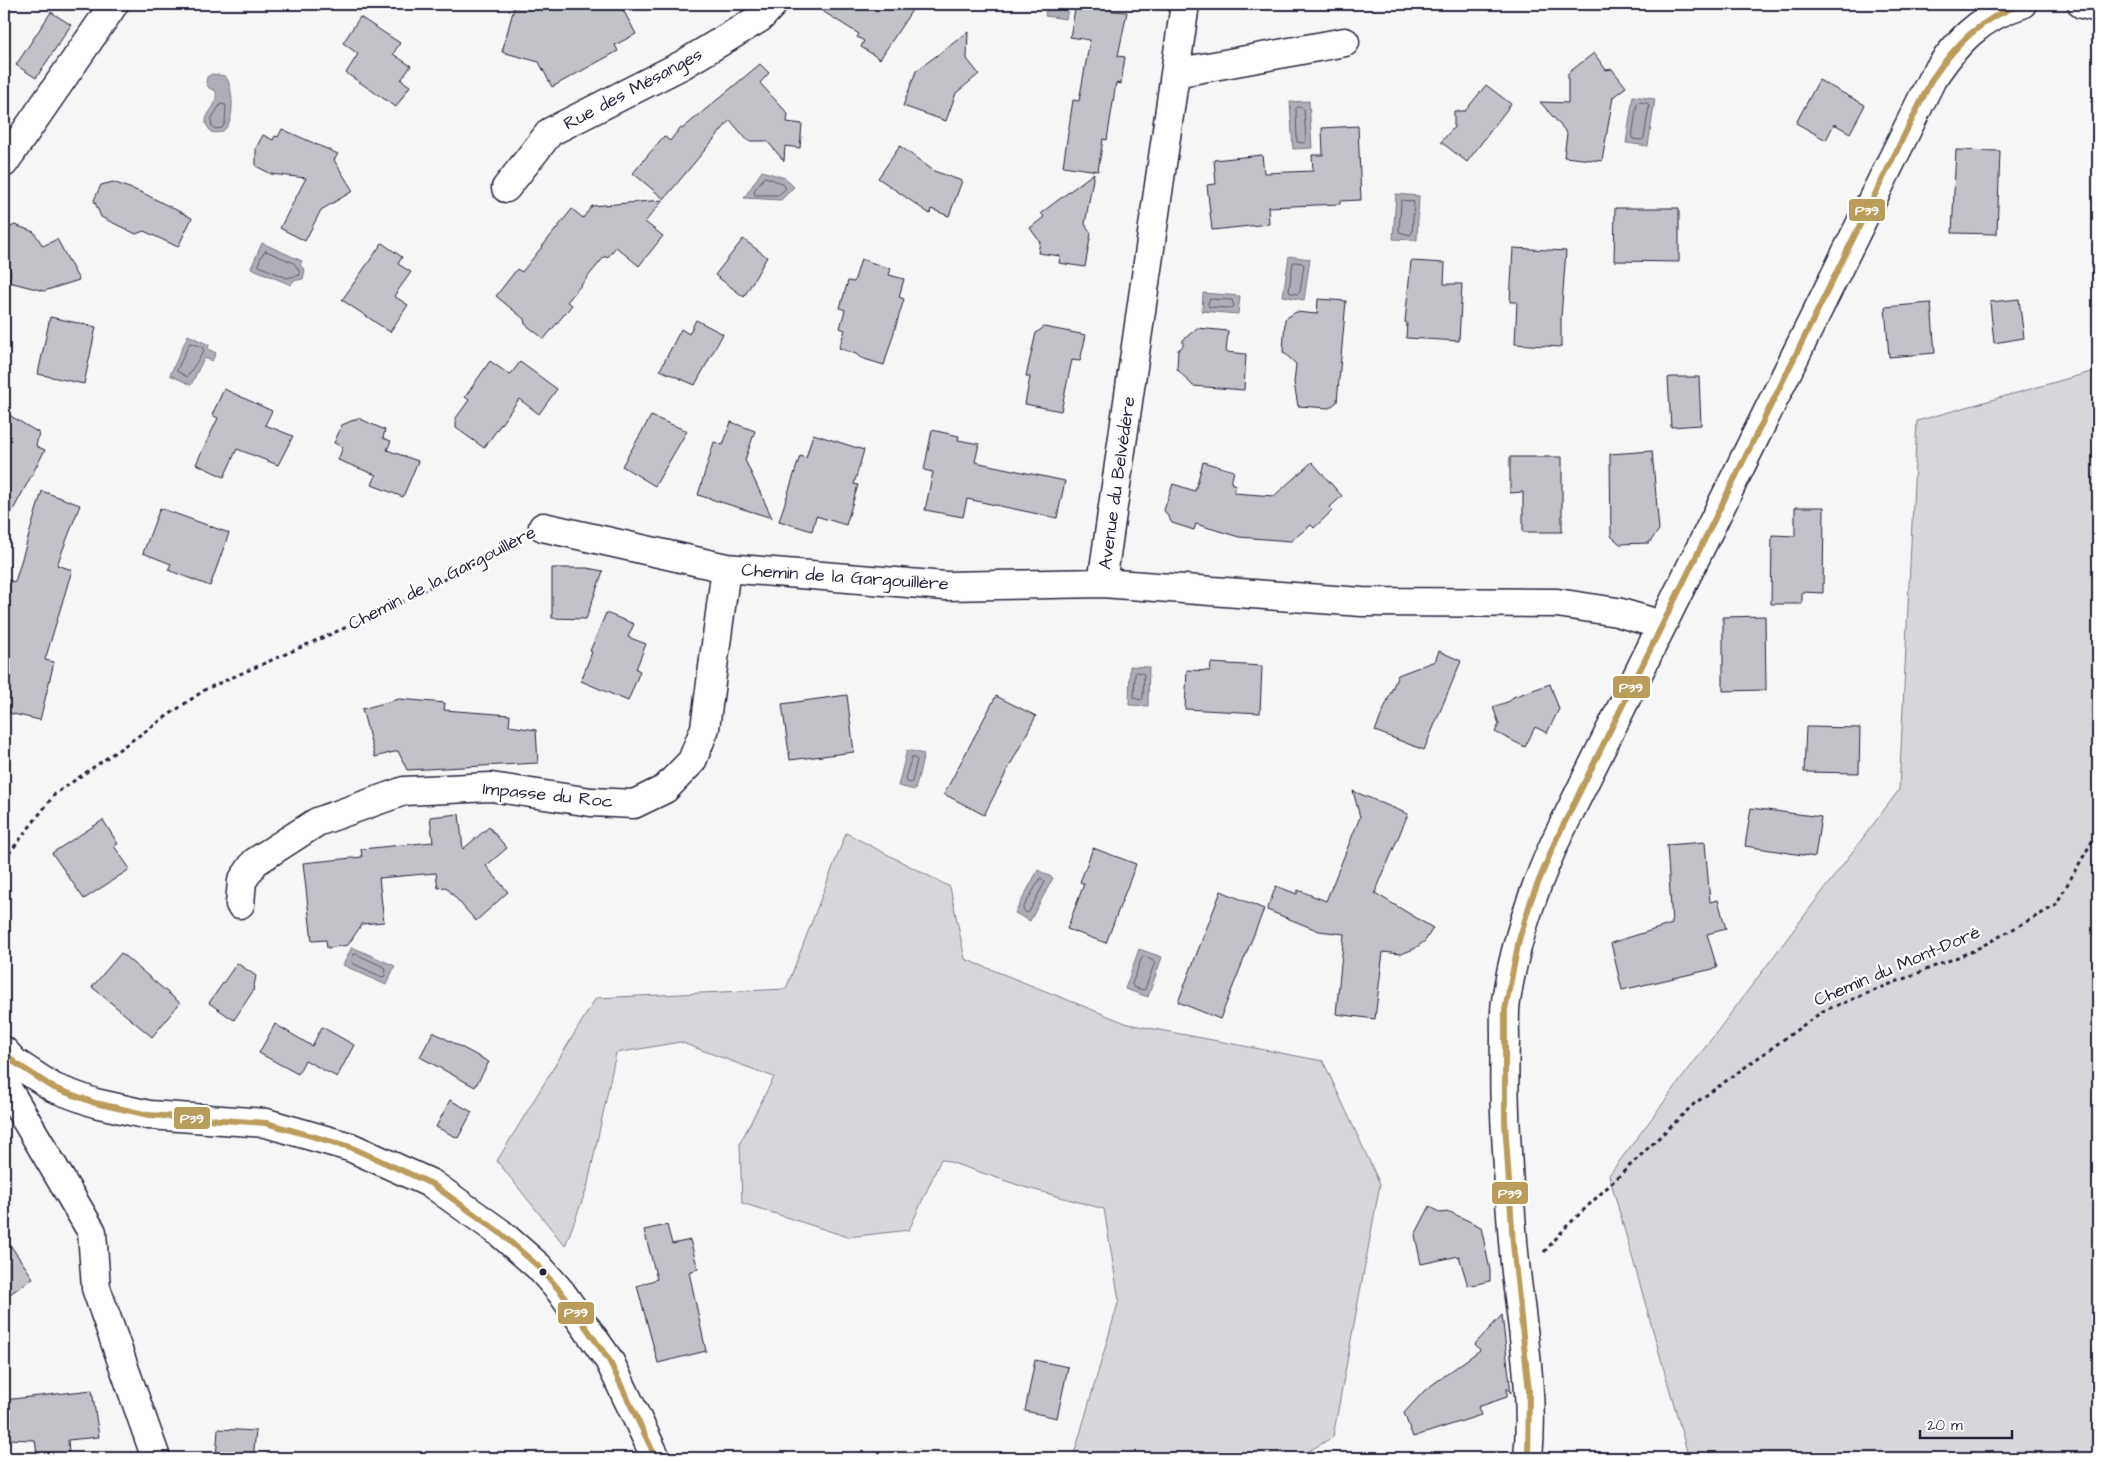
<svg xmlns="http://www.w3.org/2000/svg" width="2102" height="1462" viewBox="0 0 2102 1462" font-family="'Architects Daughter',sans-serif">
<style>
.green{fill:#d7d7db;stroke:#7c7c8b}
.water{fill:#aeaeb7;stroke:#767685}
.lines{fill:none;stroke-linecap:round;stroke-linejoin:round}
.shore{stroke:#5a5a6d;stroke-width:1}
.building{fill:#c2c2c9;stroke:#22223b}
.minor-casing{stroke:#22223b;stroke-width:31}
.path{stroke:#22223b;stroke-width:3;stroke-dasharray:4 4;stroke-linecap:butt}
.minor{stroke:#fff;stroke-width:28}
.bus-1-casing{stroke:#fff;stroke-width:10}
.bus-1{stroke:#ba9c5b;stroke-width:6}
.bus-dot{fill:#22223b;stroke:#fff;stroke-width:2}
.labels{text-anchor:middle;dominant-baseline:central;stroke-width:4.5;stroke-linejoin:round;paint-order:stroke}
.street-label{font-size:18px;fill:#22223b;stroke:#fff}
.line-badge{stroke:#fff;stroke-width:2}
.badge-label{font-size:14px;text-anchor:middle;font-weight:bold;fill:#fff}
</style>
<rect width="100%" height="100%" fill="#f6f6f7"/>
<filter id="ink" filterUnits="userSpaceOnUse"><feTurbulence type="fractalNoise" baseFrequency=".02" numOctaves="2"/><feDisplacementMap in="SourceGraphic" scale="10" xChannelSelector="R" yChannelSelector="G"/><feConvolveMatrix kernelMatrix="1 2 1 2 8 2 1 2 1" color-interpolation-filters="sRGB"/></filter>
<g filter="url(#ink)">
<path class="green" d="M 2098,370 L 2098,1458 L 1689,1458 L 1609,1175 L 1899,790 L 1917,421 Z
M 846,833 L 950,887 L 965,959 L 1128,1024 L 1323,1061 L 1380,1184 L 1333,1437 L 1297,1458 L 1073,1458 L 1119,1300 L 1104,1209 L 1024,1187 L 941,1159 L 909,1230 L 848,1237 L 742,1203 L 740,1143 L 774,1077 L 680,1042 L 616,1053 L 587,1188 L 565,1246 L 497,1161 L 596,998 L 786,989 Z"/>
<path class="water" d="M 1047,4 L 1069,4 L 1066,19 L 1045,16 Z
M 212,74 L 225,76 C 234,84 239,140 211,132 L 206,124 C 205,110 218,110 216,91 L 209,88 L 206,83 L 207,77 Z
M 1633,96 L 1655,99 L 1648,146 L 1626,143 Z
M 1309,101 L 1312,148 L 1293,149 L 1290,102 Z
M 762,171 L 785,178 L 794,187 L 781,200 L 744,198 Z
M 1396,194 L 1419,196 L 1417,240 L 1393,239 Z
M 262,243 L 302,261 L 300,265 L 305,270 L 303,279 L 293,281 L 291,285 L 251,268 Z
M 1289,256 L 1310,259 L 1304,300 L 1283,296 Z
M 1203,293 L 1240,296 L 1238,314 L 1202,311 Z
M 188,335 L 209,345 L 208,349 L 216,353 L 212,361 L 204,358 L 191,385 L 170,375 Z
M 1130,666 L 1149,667 L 1148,706 L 1129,705 Z
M 907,750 L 924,754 L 915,790 L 898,786 Z
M 1038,870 L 1053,878 L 1030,921 L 1015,913 Z
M 352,947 L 395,966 L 386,985 L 343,965 Z
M 1139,949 L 1162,957 L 1148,997 L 1125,989 Z"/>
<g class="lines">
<path class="shore" d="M 1639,102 L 1647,103 L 1649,106 L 1644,138 L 1642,140 L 1633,139 L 1632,137 L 1637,104 Z
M 221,104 L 226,105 L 225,123 L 222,128 L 216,129 L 212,126 L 211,120 Z
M 1298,107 L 1304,109 L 1306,141 L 1304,143 L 1297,142 L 1296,109 Z
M 765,177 L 782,183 L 786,188 L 779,195 L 755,195 L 754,191 Z
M 1403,200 L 1414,202 L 1412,233 L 1410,235 L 1399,232 L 1401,202 Z
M 266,251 L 294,263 L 300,272 L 300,275 L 287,278 L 259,266 C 258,262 262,252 266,251 Z
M 1295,262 L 1302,263 L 1304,265 L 1300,292 L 1298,294 L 1290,293 L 1289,290 L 1293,263 Z
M 1210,299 L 1232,300 L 1234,306 L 1231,308 L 1209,307 L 1208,304 Z
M 190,343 L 202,347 L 204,351 L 187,377 L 177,371 Z
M 1137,672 L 1144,674 L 1143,698 L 1141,700 L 1134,698 L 1135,674 Z
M 912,757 L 917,760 L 912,782 L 909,783 L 905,780 Z
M 1041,878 L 1045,882 L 1029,912 L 1026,913 L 1023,909 Z
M 356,954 L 386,968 L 385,976 L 382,977 L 352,963 L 353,955 Z
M 1144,956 L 1155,962 L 1145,989 L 1143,990 L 1133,987 L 1132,984 L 1142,957 Z"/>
</g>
<path class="building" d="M 515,4 L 620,4 L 636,34 L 615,45 L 618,51 L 552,87 L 539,62 L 502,52 Z
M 811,4 L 916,4 L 880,59 L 861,47 L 864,41 L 857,37 L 859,34 Z
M 1076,4 L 1112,4 L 1111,11 L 1127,12 L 1118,56 L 1125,57 L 1121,84 L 1116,83 L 1107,140 L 1103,139 L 1098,171 L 1063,166 L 1073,100 L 1079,101 L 1090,40 L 1070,37 Z
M 51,12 L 71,25 L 36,78 L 16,65 Z
M 360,17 L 400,43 L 393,54 L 411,66 L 401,80 L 410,86 L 396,107 L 346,73 L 358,54 L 343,43 Z
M 968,32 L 967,59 L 979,74 L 956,93 L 946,121 L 903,106 L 916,71 Z
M 1594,53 L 1606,70 L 1612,69 L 1626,87 L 1613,97 L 1602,161 L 1564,157 L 1567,133 L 1540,102 L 1568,103 L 1568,73 Z
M 760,64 L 769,73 L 760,83 L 788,114 L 787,122 L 802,124 L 800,148 L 785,146 L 784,161 L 767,141 L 748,141 L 730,120 L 664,199 L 633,173 L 664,136 L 670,141 L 680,128 L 682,129 Z
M 1819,80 L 1865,105 L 1850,133 L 1834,124 L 1826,140 L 1796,123 Z
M 1486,85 L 1511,104 L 1467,162 L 1441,142 L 1454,127 L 1454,111 L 1465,111 Z
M 1358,126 L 1361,200 L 1340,201 L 1340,204 L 1268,207 L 1269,224 L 1212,230 L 1207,185 L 1216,184 L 1214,160 L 1262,155 L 1264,173 L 1313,171 L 1312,155 L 1323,155 L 1322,128 Z
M 282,129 L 338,154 L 334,160 L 353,191 L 321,210 L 305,241 L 280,228 L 306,178 L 271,174 L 256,166 L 256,148 L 263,135 L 273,140 L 275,136 L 278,137 Z
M 900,146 L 934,171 L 962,181 L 949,216 L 931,209 L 930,214 L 878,178 Z
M 1956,150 L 2000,151 L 1997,234 L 1952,233 Z
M 1094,173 L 1085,224 L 1091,233 L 1085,267 L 1059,263 L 1060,256 L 1038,253 L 1040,242 L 1030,228 L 1044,217 L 1041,213 Z
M 113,182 L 143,193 L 192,218 L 178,247 L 144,231 L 136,234 L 101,217 L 94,200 L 101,185 Z
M 663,200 L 645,222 L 663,236 L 639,266 L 616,247 L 607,258 L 605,256 L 567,302 L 572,305 L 544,339 L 525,324 L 524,319 L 496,296 L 517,269 L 522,272 L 572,209 L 583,218 L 592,206 Z
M 1615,208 L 1679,208 L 1679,262 L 1614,261 Z
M 15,225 L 34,232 L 43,246 L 57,239 L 79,280 L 44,291 L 9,282 L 11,272 L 4,258 L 4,230 Z
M 743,239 L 767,257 L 744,297 L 715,275 Z
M 382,243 L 402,257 L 398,264 L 411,272 L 394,296 L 408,305 L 390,332 L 342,300 Z
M 1513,248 L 1566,251 L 1561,317 L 1561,347 L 1515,344 L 1517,302 L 1510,302 Z
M 861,259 L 891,269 L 889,275 L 904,279 L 899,297 L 904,299 L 884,365 L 861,358 L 856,354 L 839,348 L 845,330 L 840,328 L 845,310 L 840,308 L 848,281 L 854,282 Z
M 1411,261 L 1445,263 L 1444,284 L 1462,284 L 1459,341 L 1406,338 L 1407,323 L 1405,322 Z
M 1318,299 L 1346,301 L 1337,402 L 1329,408 L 1298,406 L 1294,383 L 1296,364 L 1283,352 L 1285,319 L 1296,312 L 1317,314 Z
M 2019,299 L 2024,338 L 1994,343 L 1990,302 Z
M 1931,303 L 1935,353 L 1889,357 L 1885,307 Z
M 50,317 L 96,327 L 84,384 L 38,374 Z
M 696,320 L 723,334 L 695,385 L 660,370 L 681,329 L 689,334 Z
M 1044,327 L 1086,335 L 1080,361 L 1072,360 L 1061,411 L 1025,404 L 1030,377 L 1026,376 L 1036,333 Z
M 1197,328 L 1228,331 L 1226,352 L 1246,354 L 1244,390 L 1193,386 L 1177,369 L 1178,350 L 1183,346 L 1183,340 Z
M 490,361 L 510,375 L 520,362 L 557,389 L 539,414 L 519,399 L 484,448 L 456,428 L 456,418 L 469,400 L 465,397 Z
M 1671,377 L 1699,377 L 1701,425 L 1671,427 L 1668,378 Z
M 224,389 L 272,411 L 265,425 L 293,436 L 278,465 L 237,449 L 224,477 L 196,464 L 218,418 L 212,415 Z
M 4,412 L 39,433 L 36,446 L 45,450 L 4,527 Z
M 651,416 L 687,431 L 655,486 L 622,466 Z
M 358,418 L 385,430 L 383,438 L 391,441 L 387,450 L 418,461 L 403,497 L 372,485 L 376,475 L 338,460 L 343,447 L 334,443 L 342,425 Z
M 731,422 L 755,431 L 745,460 L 772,518 L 698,495 L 714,442 L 723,445 Z
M 932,430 L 959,436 L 958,440 L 979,444 L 975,462 L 1065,481 L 1057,518 L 967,499 L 963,517 L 925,510 L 933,472 L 924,470 Z
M 813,434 L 864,450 L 854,484 L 858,485 L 846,525 L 816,516 L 812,531 L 779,521 L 800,456 L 806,458 Z
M 1652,451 L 1659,530 L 1649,543 L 1620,544 L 1611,536 L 1610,454 Z
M 1510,457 L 1562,457 L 1562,532 L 1523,532 L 1523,492 L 1510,493 Z
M 1203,462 L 1234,471 L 1231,483 L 1236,485 L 1234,493 L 1274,496 L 1312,462 L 1342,496 L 1330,507 L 1333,510 L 1314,528 L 1311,525 L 1291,541 L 1239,537 L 1196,524 L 1194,530 L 1172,523 L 1164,510 L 1173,484 L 1195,491 Z
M 42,491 L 80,505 L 57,565 L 72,570 L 45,660 L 54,662 L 40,720 L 4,712 L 4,579 L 15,582 Z
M 1795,507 L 1824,507 L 1823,593 L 1802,592 L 1802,604 L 1771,604 L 1772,535 L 1795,536 Z
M 160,508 L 229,533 L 210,586 L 168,570 L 171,564 L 143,553 Z
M 552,568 L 587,568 L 603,571 L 586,619 L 552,618 Z
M 606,613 L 634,624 L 628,637 L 646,644 L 636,669 L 640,671 L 628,701 L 581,681 L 592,652 L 590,651 Z
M 1765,616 L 1766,690 L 1723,691 L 1723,617 Z
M 1439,651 L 1461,661 L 1424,750 L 1375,731 L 1398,675 L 1435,661 Z
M 1211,663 L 1262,666 L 1260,713 L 1185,709 L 1187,670 L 1210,671 Z
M 1550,684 L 1559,709 L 1547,733 L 1535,727 L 1525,747 L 1495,732 L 1499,724 L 1493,707 L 1510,701 L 1513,697 Z
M 847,695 L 854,752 L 790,760 L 782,704 Z
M 996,696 L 1036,716 L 984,815 L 944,794 Z
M 399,699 L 445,703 L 444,710 L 510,715 L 509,726 L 536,730 L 538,763 L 407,770 L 398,751 L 375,757 L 362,709 Z
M 1806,727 L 1860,728 L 1859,773 L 1804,772 Z
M 1353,791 L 1408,814 L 1375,893 L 1433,928 L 1425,941 L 1414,949 L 1401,954 L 1383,952 L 1375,1019 L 1336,1014 L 1344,934 L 1319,931 L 1267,910 L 1276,886 L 1297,894 L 1298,890 L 1326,901 L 1360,817 Z
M 1751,808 L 1821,817 L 1815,857 L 1745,846 Z
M 459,814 L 463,849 L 489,827 L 507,848 L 486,866 L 508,892 L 476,921 L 446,887 L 438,888 L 436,873 L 379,878 L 384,922 L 362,924 L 348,945 L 327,948 L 326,940 L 312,941 L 303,863 L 362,857 L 361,849 L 433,842 L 430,817 Z
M 103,820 L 118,844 L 114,846 L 130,869 L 84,899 L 52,853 Z
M 1705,842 L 1710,902 L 1718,900 L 1726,929 L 1707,934 L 1717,968 L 1622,990 L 1611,943 L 1672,924 L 1667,845 Z
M 1093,848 L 1136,864 L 1106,943 L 1067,929 L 1084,884 L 1080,882 Z
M 1221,891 L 1264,909 L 1220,1019 L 1178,1002 Z
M 121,953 L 180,1003 L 152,1037 L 92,987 Z
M 237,963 L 256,976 L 253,991 L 234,1020 L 209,1003 Z
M 275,1024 L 312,1046 L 322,1027 L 354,1045 L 337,1077 L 305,1060 L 298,1074 L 259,1053 Z
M 433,1032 L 489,1062 L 475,1087 L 420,1057 Z
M 450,1100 L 472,1112 L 458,1138 L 436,1127 Z
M 1430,1206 L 1440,1213 L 1450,1212 L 1481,1227 L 1490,1270 L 1490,1281 L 1468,1286 L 1459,1256 L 1421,1264 L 1415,1235 Z
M 667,1225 L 672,1244 L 690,1240 L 698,1269 L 689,1272 L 706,1351 L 658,1363 L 637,1286 L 657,1279 L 644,1230 Z
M 4,1236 L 33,1278 L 4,1298 Z
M 1502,1315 L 1511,1393 L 1507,1388 L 1507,1397 L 1478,1407 L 1481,1415 L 1413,1437 L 1404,1413 L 1425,1390 L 1480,1350 L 1475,1344 Z
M 1035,1360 L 1068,1367 L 1057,1418 L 1025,1411 Z
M 92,1390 L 99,1437 L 68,1440 L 69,1454 L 37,1454 L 35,1440 L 4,1439 L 4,1400 Z
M 218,1429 L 256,1431 L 253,1458 L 216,1458 Z"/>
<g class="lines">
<g class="minor-casing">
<path id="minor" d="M 2082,4 L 2098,8
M 1175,73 L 1345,42
M 4,163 L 114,4
M 506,188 L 550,132 L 682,65 L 760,18 L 773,4
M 543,527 L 726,568 L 945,586 L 1102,583 L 1362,602 L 1557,603 L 1617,612 L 1662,625
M 1102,583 L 1185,4
M 240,904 L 242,881 L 255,862 L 317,822 L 404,791 L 491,787 L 591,802 L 634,804 L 665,789 L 692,761 L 705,728 L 726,568
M 4,1051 L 14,1062 L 54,1088 L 95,1103 L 149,1115 L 266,1123 L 350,1147 L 432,1184 L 499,1232 L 539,1267 L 561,1292 L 609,1360 L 656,1458
M 4,1083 L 92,1232 L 96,1288 L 156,1458
M 1528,1458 C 1534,1399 1524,1339 1517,1281 C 1511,1232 1509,1183 1506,1134 C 1504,1102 1504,1071 1505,1039 C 1505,1026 1504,1013 1506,1001 C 1514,945 1532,893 1555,842 L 1932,79 C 1956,43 1979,17 2022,4"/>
</g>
<path class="path" d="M 4,860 L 55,794 L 206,689 L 390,608 L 517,541
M 1544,1252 L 1567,1226 L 1694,1104 L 1823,1011 L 1973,951 L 2055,906 L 2098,831"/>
<use href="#minor" class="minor"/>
<g class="bus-1-casing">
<path id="bus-1" d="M 4,1051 L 14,1062 L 54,1088 L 95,1103 L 149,1115 L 266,1123 L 350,1147 L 432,1184 L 499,1232 L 539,1267 L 561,1292 L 609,1360 L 656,1458
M 1528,1458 L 1529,1391 L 1513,1244 L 1505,1122 L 1505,1010 L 1519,940 L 1531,900 L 1555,842 L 1932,79 C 1957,43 1980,19 2022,4"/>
</g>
<use href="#bus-1" class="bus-1"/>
</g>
</g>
<circle class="bus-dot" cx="543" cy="1272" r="4.5"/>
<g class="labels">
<g class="street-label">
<text transform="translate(633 89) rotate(-28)">Rue des Mésanges</text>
<text transform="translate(1117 483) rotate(-82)">Avenue du Belvédère</text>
<text transform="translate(845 577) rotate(4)">Chemin de la Gargouillère</text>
<text transform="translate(442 578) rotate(-27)">Chemin de la Gargouillère</text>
<text transform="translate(548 795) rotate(6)">Impasse du Roc</text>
<text transform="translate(1897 966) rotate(-23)">Chemin du Mont-Doré</text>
</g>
</g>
<g class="line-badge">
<rect x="1848" y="198" width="38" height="24" rx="5" fill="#ba9c5b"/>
<rect x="1612" y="675" width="39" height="24" rx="5" fill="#ba9c5b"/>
<rect x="173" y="1106" width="38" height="24" rx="5" fill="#ba9c5b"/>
<rect x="1491" y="1181" width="38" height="24" rx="5" fill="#ba9c5b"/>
<rect x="557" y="1301" width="38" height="24" rx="5" fill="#ba9c5b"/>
</g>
<g class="badge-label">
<text x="1867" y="215">P39</text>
<text x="1631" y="692">P39</text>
<text x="192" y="1123">P39</text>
<text x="1510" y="1198">P39</text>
<text x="576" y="1317">P39</text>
</g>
<rect width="2102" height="1462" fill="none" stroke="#fff" stroke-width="20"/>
<rect x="10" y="10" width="2082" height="1442" fill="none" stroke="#22223b" stroke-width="2" filter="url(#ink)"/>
<path d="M1920 1430v8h92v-8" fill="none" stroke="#22223b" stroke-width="2.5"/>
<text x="1927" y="1430" font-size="15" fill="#22223b" stroke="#ffffff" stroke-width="4" paint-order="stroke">20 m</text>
</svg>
